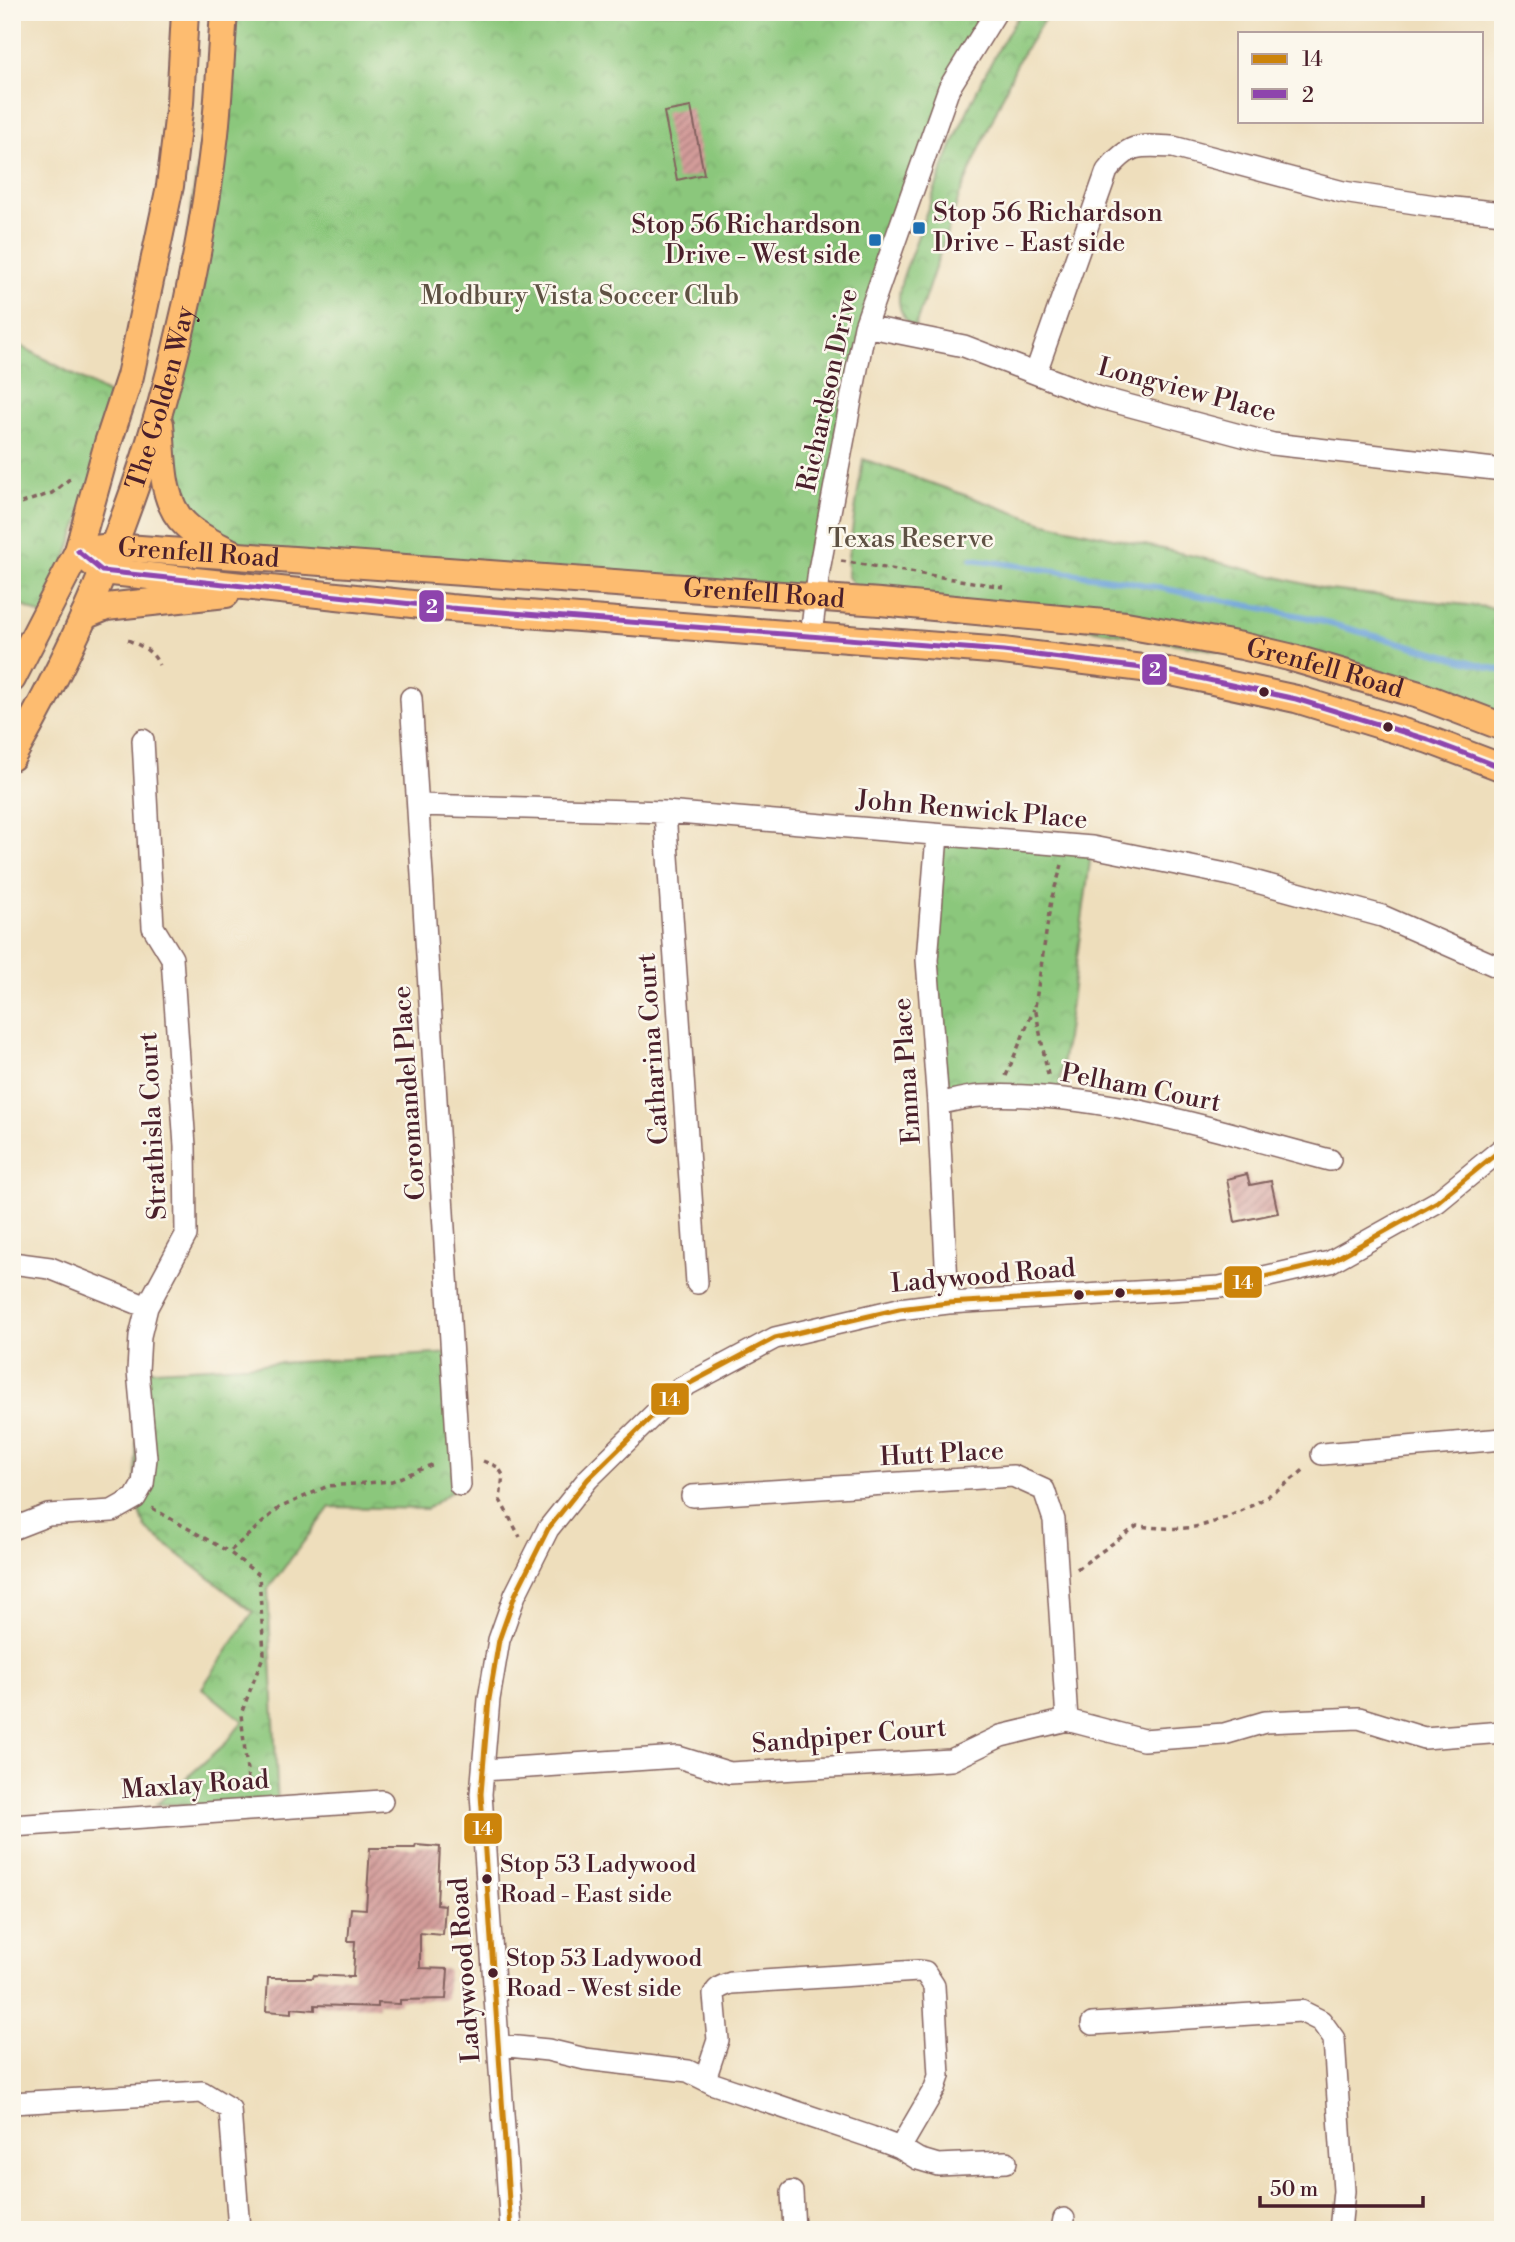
<svg xmlns="http://www.w3.org/2000/svg" width="1515" height="2242" viewBox="0 0 1515 2242" font-family="'Libre Bodoni',serif">
<style>
.park{fill:url(#park-crowns);stroke:#6a7354;stroke-width:2}
.lines{fill:none;stroke-linecap:round;stroke-linejoin:round}
.stream{stroke:#6ba1d8;stroke-width:6}
.building{fill:url(#building-hatch)}
.minor-casing{stroke:#83625e;stroke-width:24}
.major-casing{stroke:#83625e;stroke-width:30}
.path{stroke:#83625e;stroke-width:3.5;stroke-dasharray:5 5;stroke-linecap:butt}
.minor{stroke:#fff;stroke-width:21}
.major{stroke:#fdbc70;stroke-width:26}
.bus-1-casing{stroke:#fbf7ec;stroke-width:10}
.bus-2-casing{stroke:#fbf7ec;stroke-width:10}
.bus-1{stroke:#cc840b;stroke-width:5}
.bus-2{stroke:#8e44ad;stroke-width:5}
.poi-dot{fill:#1f6fb2;stroke:#fbf7ec;stroke-width:2.5}
.bus-dot{fill:#4a1f2b;stroke:#fbf7ec;stroke-width:2.5}
.labels{text-anchor:middle;dominant-baseline:central;stroke-width:5;stroke-linejoin:round;paint-order:stroke}
.bus-label{font-size:24px;fill:#4a1f2b;stroke:#fbf7ec;text-anchor:start}
.poi-label{font-size:26px;fill:#4a1f2b;stroke:#fbf7ec;text-anchor:start}
.park-label{font-size:26px;fill:#5e5143;stroke:#fbf7ec}
.street-label{font-size:26px;fill:#4a1f2b;stroke:#fbf7ec}
.line-badge{stroke:#fbf7ec;stroke-width:2.5}
.badge-label{font-size:19px;text-anchor:middle;font-weight:bold;fill:#fff}
</style>
<defs>
<pattern id="park-crowns" width="20" height="18" patternUnits="userSpaceOnUse" patternTransform="scale(1.75)"><rect width="20" height="18" fill="#8bc77c"/><path d="M2 6a3 3 0 1 1 6 0M12 15a3 3 0 1 1 6 0" fill="none" stroke="#79aa6b"/></pattern>
<pattern id="building-hatch" width="6" height="6" patternUnits="userSpaceOnUse" patternTransform="scale(1.75)"><rect width="6" height="6" fill="#d39c9a"/><path d="M-1 1l2-2M0 6l6-6M5 7l2-2" fill="none" stroke="#ad7f7e"/></pattern>
</defs>
<rect width="100%" height="100%" fill="#fbf7ec"/>
<filter id="ink" filterUnits="userSpaceOnUse"><feTurbulence type="fractalNoise" baseFrequency=".0143" numOctaves="2"/><feDisplacementMap in="SourceGraphic" scale="14" xChannelSelector="R" yChannelSelector="G"/><feConvolveMatrix kernelMatrix="1 2 1 2 8 2 1 2 1" color-interpolation-filters="sRGB"/></filter>
<filter id="wash" filterUnits="userSpaceOnUse"><feTurbulence type="fractalNoise" baseFrequency=".00686" numOctaves="4" result="noise"/><feDisplacementMap in="SourceGraphic" scale="28" xChannelSelector="R" yChannelSelector="G"/><feGaussianBlur stdDeviation="1.57" result="paint"/><feColorMatrix in="noise" values="0 0 0 0 0 0 0 0 0 0 0 0 0 0 0 0 0 1.4 0 .05"/><feComposite in="paint" operator="in"/></filter>
<g filter="url(#wash)">
<rect width="100%" height="100%" fill="#eedebc"/>
<path class="park" d="M 221,12 L 996,12 L 949,89 L 865,326 L 816,598 L 239,557 L 185,524 L 162,402 Z
M 1021,12 L 1049,12 L 1018,61 L 960,194 L 914,330 C 907,321 900,314 899,302 C 898,282 910,260 916,241 C 944,163 975,82 1021,12 Z
M 12,341 L 122,401 L 45,617 L 12,600 Z
M 863,459 L 1041,522 L 1194,556 L 1329,590 L 1503,609 L 1503,717 L 1425,686 L 858,590 L 848,577 L 847,563 Z
M 937,835 L 1092,847 L 1058,1097 L 938,1104 L 927,960 Z
M 453,1353 L 460,1485 L 427,1509 L 330,1507 L 268,1589 L 278,1807 L 157,1804 L 227,1742 L 243,1721 L 202,1688 L 253,1612 L 146,1529 L 135,1498 L 138,1371 Z"/>
<g class="lines">
<path class="stream" d="M 972,559 L 1126,581 L 1306,617 L 1503,671"/>
</g>
<g id="blocks">
<path class="building" d="M 691,107 L 704,174 L 677,180 L 664,112 Z
M 1247,1174 L 1250,1185 L 1271,1181 L 1278,1213 L 1235,1222 L 1227,1179 Z
M 416,1845 L 440,1847 L 437,1904 L 445,1905 L 443,1935 L 420,1933 L 420,1968 L 448,1969 L 446,1999 L 400,2000 L 400,2004 L 378,2003 L 378,2007 L 315,2005 L 315,2010 L 292,2008 L 292,2013 L 266,2011 L 268,1978 L 313,1978 L 314,1975 L 353,1977 L 355,1941 L 348,1941 L 351,1908 L 366,1909 L 370,1848 L 415,1848 Z"/>
</g>
</g>
<g filter="url(#ink)">
<use href="#blocks" fill-opacity="0" stroke="#83625e" stroke-width="2"/>
<g class="lines">
<g class="minor-casing">
<path id="minor" d="M 865,326 L 964,346 L 1097,397 L 1273,444 L 1503,470
M 1036,372 L 1107,171 C 1130,143 1138,145 1173,147 L 1343,192 L 1435,206 L 1503,213
M 811,636 L 819,570 L 865,326 L 949,88 L 996,12
M 411,698 L 460,1485
M 419,805 L 665,812 L 1092,847 L 1231,875 L 1382,916 L 1503,969
M 665,812 L 697,1283
M 937,835 L 927,960 L 938,1104 L 948,1303
M 938,1104 C 952,1101 966,1097 980,1096 C 1099,1090 1216,1131 1330,1160
M 12,1263 L 50,1268 L 147,1307
M 1322,1454 L 1503,1439
M 692,1496 L 1013,1476 L 1044,1490 L 1054,1520 L 1067,1720
M 12,1529 L 48,1515 L 112,1511 L 135,1498 L 143,1484 L 146,1458 L 138,1371 L 140,1336 L 147,1307 L 186,1235 L 185,1146 L 172,958 L 153,927 L 143,740
M 483,1770 L 678,1757 L 730,1773 L 951,1760 L 1001,1736 L 1067,1720 L 1143,1740 L 1224,1734 L 1265,1722 L 1359,1718 L 1424,1738 L 1503,1732
M 12,1826 L 382,1801
M 1092,2024 L 1301,2011 L 1321,2021 L 1334,2039 L 1344,2191 L 1340,2230
M 498,2045 L 548,2050 L 585,2059 L 688,2071 L 714,2084 L 871,2137 L 900,2148 L 918,2159 L 938,2165 L 1006,2162
M 705,2079 L 718,2040 L 714,1995 C 717,1987 723,1986 731,1983 L 918,1971 L 925,1972 L 934,1986 L 939,2076 L 935,2088 L 900,2148
M 12,2103 L 202,2092 L 230,2109 L 239,2230
M 792,2192 L 794,2230
M 511,2230 L 481,1794 L 489,1699 L 499,1640 L 515,1595 L 548,1529 L 588,1479 L 681,1388 L 775,1338 L 899,1309 L 948,1303 L 1220,1287 L 1330,1262 L 1437,1202 L 1503,1148
M 1062,2230 L 1064,2219"/>
</g>
<g class="major-casing">
<g id="major">
<path d="M 160,424 C 163,455 160,501 185,524 C 198,537 217,545 232,553"/>
<path d="M 78,551 L 102,571 L 450,608 L 1003,651 L 1167,671 L 1296,699 L 1429,740 L 1503,768"/>
<path id="s1" d="M 78,551 L 112,547 L 880,602 L 1126,625 L 1242,646 L 1289,657 L 1419,695 L 1503,727"/>
<path d="M 84,616 L 106,607 L 226,594"/>
<path d="M 12,679 L 78,551 L 108,443 L 130,376 L 170,186 L 180,103 L 185,12"/>
<path id="s2" d="M 12,757 C 122,568 190,352 215,134 C 219,94 221,53 224,12"/>
</g>
</g>
<path class="path" d="M 12,506 L 52,493 L 72,477
M 841,561 L 1003,587
M 128,640 C 142,646 153,651 159,665
M 1048,1075 L 1035,1007 L 1051,900 L 1062,865
M 1006,1076 L 1034,1009
M 483,1461 L 498,1467 L 503,1475 L 500,1500 L 520,1537
M 152,1508 L 229,1552
M 1077,1569 L 1137,1526 C 1160,1528 1185,1531 1207,1524 C 1242,1514 1278,1492 1306,1468
M 249,1790 L 241,1714 L 264,1654 L 259,1575 L 229,1552 L 279,1508 L 328,1486 L 392,1481 L 436,1463"/>
<use href="#minor" class="minor"/>
<use href="#major" class="major"/>
<g class="bus-1-casing">
<path id="bus-1" d="M 511,2230 L 481,1794 L 489,1699 L 499,1640 L 515,1595 L 548,1529 L 588,1479 L 681,1388 L 775,1338 L 899,1309 L 948,1303 L 1220,1287 L 1330,1262 L 1437,1202 L 1503,1148"/>
</g>
<g class="bus-2-casing">
<path id="bus-2" d="M 78,551 L 102,571 L 450,608 L 1003,651 L 1167,671 L 1296,699 L 1429,740 L 1503,768"/>
</g>
<use href="#bus-1" class="bus-1"/>
<use href="#bus-2" class="bus-2"/>
</g>
</g>
<g class="poi-dot">
<rect x="912" y="221" width="14" height="14" rx="3.5"/>
<rect x="868" y="233" width="14" height="14" rx="3.5"/>
</g>
<g class="bus-dot">
<circle cx="1264" cy="692" r="6"/>
<circle cx="1388" cy="727" r="6"/>
<circle cx="1120" cy="1293" r="6"/>
<circle cx="1079" cy="1295" r="6"/>
<circle cx="487" cy="1879" r="6"/>
<circle cx="493" cy="1973" r="6"/>
</g>
<g class="labels">
<g class="bus-label">
<text x="500" y="1865">Stop 53 Ladywood<tspan x="500" dy="30">Road - East side</tspan></text>
<text x="506" y="1959">Stop 53 Ladywood<tspan x="506" dy="30">Road - West side</tspan></text>
</g>
<g class="poi-label">
<text x="933" y="213">Stop 56 Richardson<tspan x="933" dy="30">Drive - East side</tspan></text>
<text x="861" y="225" text-anchor="end">Stop 56 Richardson<tspan x="861" dy="30">Drive - West side</tspan></text>
</g>
<g class="park-label">
<text x="580" y="296">Modbury Vista Soccer Club</text>
<text x="911" y="539">Texas Reserve</text>
</g>
<g class="street-label">
<text transform="translate(828 390) rotate(-78)">Richardson Drive</text>
<text transform="translate(1187 390) rotate(15)">Longview Place</text>
<text stroke="none"><textPath href="#s2" startOffset="390">The Golden Way</textPath></text>
<text stroke="none"><textPath href="#s1" startOffset="121">Grenfell Road</textPath></text>
<text stroke="none"><textPath href="#s1" startOffset="688">Grenfell Road</textPath></text>
<text stroke="none"><textPath href="#s1" startOffset="1255">Grenfell Road</textPath></text>
<text transform="translate(972 810) rotate(5)">John Renwick Place</text>
<text transform="translate(653 1049) rotate(-94)">Catharina Court</text>
<text transform="translate(907 1071) rotate(-94)">Emma Place</text>
<text transform="translate(1141 1088) rotate(11)">Pelham Court</text>
<text transform="translate(409 1093) rotate(-94)">Coromandel Place</text>
<text transform="translate(153 1126) rotate(-93)">Strathisla Court</text>
<text transform="translate(983 1276) rotate(-5)">Ladywood Road</text>
<text transform="translate(942 1454) rotate(-3)">Hutt Place</text>
<text transform="translate(849 1736) rotate(-5)">Sandpiper Court</text>
<text transform="translate(195 1785) rotate(-4)">Maxlay Road</text>
<text transform="translate(465 1970) rotate(-94)">Ladywood Road</text>
</g>
</g>
<g class="line-badge">
<rect x="418" y="589" width="27" height="34" rx="7" fill="#8e44ad"/>
<rect x="1141" y="653" width="27" height="33" rx="7" fill="#8e44ad"/>
<rect x="1223" y="1265" width="40" height="34" rx="7" fill="#cc840b"/>
<rect x="650" y="1382" width="40" height="34" rx="7" fill="#cc840b"/>
<rect x="463" y="1812" width="40" height="33" rx="7" fill="#cc840b"/>
</g>
<g class="badge-label">
<text x="432" y="613">2</text>
<text x="1155" y="676">2</text>
<text x="1243" y="1289">14</text>
<text x="670" y="1406">14</text>
<text x="483" y="1835">14</text>
</g>
<rect width="1515" height="2242" fill="none" stroke="#fbf7ec" stroke-width="42"/>
<rect x="1238" y="32" width="245" height="91" fill="#fbf7ec" stroke="#b4a19f" stroke-width="2"/>
<rect x="1252" y="54" width="35" height="10" fill="#cc840b" stroke="#b4a19f" stroke-width="2"/>
<text x="1302" y="66" font-size="21" fill="#4a1f2b">14</text>
<rect x="1252" y="89" width="35" height="10" fill="#8e44ad" stroke="#b4a19f" stroke-width="2"/>
<text x="1302" y="102" font-size="21" fill="#4a1f2b">2</text>
<path d="M1260 2196v10h163v-10" fill="none" stroke="#4a1f2b" stroke-width="3.5"/>
<text x="1270" y="2196" font-size="21" fill="#4a1f2b" stroke="#fbf7ec" stroke-width="5" paint-order="stroke">50 m</text>
</svg>
